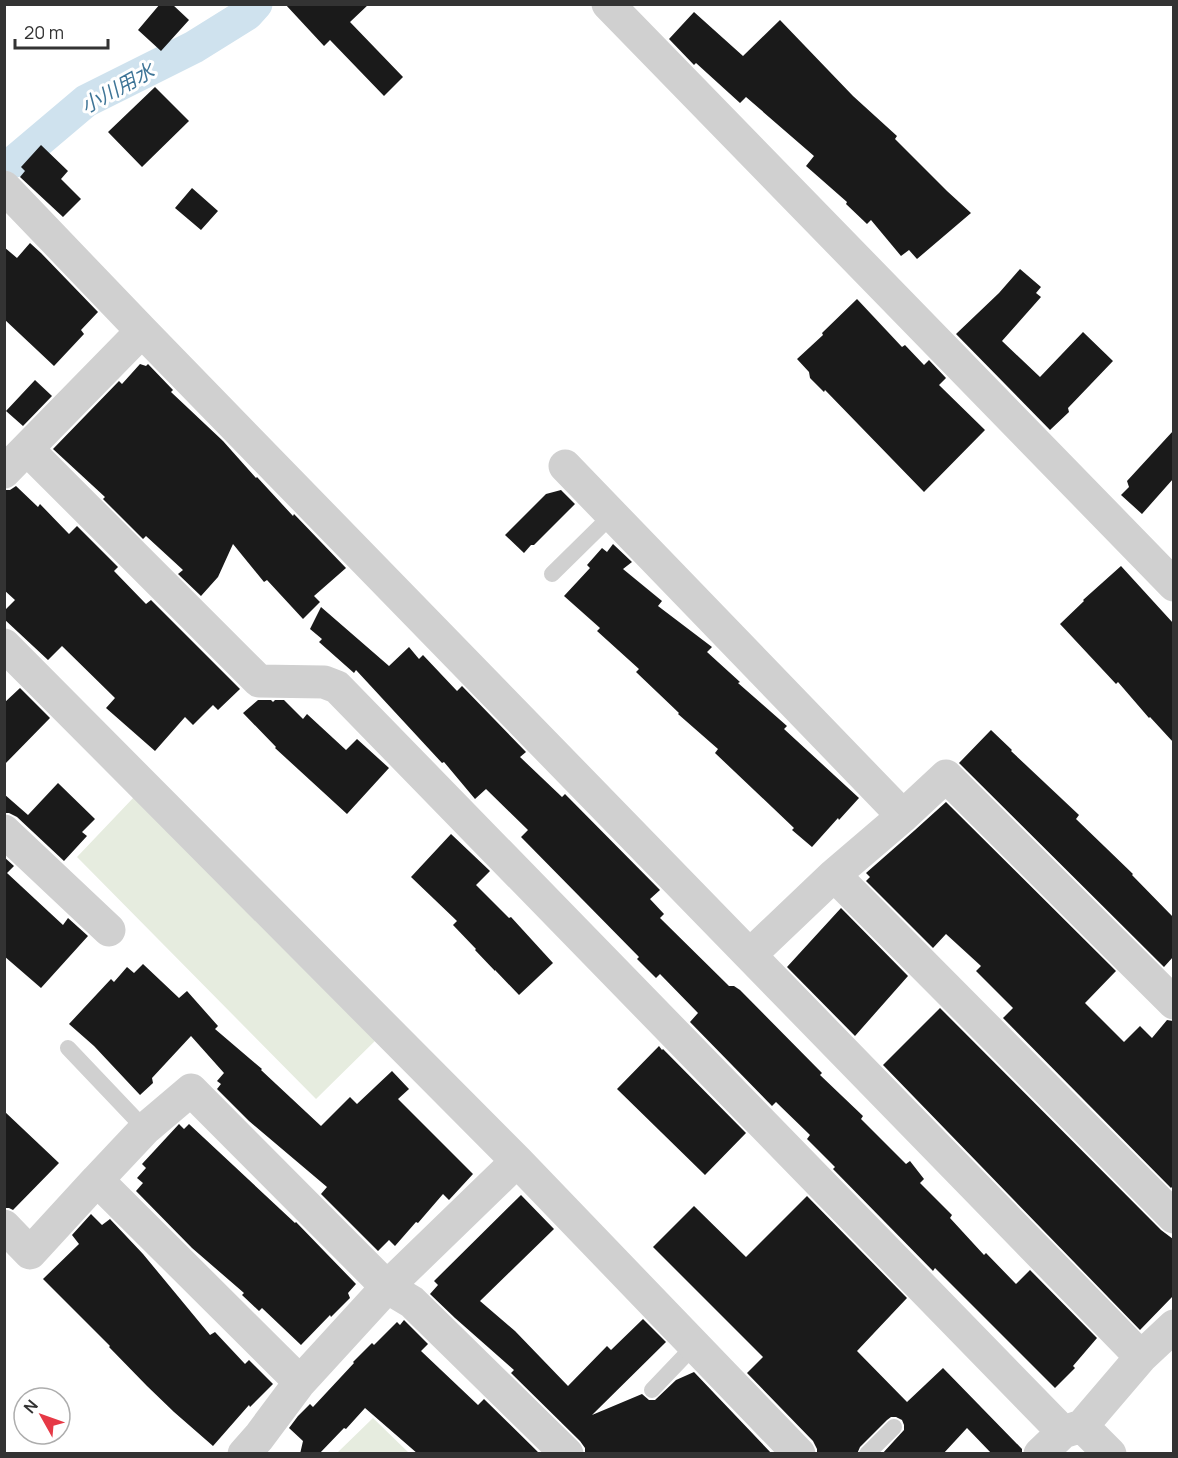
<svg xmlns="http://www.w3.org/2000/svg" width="1178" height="1458" viewBox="0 0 1178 1458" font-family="Manrope,'Noto Sans JP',sans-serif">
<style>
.green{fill:#e6ecdf}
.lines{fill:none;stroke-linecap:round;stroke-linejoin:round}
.canal{stroke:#cfe2ee;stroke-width:33}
.building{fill:#1a1a1a}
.service{stroke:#d0d0d0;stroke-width:16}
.minor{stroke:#d0d0d0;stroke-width:33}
.labels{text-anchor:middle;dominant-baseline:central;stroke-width:6;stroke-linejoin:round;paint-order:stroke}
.water-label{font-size:20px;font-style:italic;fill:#3f7597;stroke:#fff}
</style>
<rect width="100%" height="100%" fill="#fff"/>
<path class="green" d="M 135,796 L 379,1037 L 316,1099 L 77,857 Z
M 373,1418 L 409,1453 L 337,1453 Z"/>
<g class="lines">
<path class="canal" d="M 15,161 L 86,101 L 194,47 L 247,14 L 256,4"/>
</g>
<path class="building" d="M 160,4 L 172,4 L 189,20 L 161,51 L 138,30 Z
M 285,4 L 369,4 L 350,22 L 403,77 L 384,96 L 330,40 L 324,46 Z
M 694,12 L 743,56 L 780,20 L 853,96 L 897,136 L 895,139 L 947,191 L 971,213 L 917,259 L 909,250 L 901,256 L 871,220 L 867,224 L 846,204 L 847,202 L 806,166 L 814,156 L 746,97 L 740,103 L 696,63 L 694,65 L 669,39 Z
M 155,87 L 189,121 L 142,167 L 108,132 Z
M 41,145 L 68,171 L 61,179 L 81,199 L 63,217 L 20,177 L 25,171 L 21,167 Z
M 192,188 L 218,211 L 201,230 L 175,208 Z
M 30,243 L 41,253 L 98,312 L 81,330 L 84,334 L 54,366 L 4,319 L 4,247 L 17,258 Z
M 1020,269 L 1041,287 L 1036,293 L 1041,297 L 1002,341 L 1040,377 L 1083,332 L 1113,361 L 1068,408 L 1069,412 L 1050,430 L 956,334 L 999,293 Z
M 857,299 L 902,347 L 905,345 L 924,365 L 929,360 L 946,378 L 939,385 L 985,430 L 924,492 L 825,390 L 824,392 L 810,378 L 809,372 L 797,359 L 823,335 L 822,333 Z
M 140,364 L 146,366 L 148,364 L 173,390 L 171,392 L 223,441 L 256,478 L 257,477 L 293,516 L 294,514 L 346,568 L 314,596 L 320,602 L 303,619 L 267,580 L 264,582 L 233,544 L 218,577 L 201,596 L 178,574 L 183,570 L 146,536 L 143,539 L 103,499 L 105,497 L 53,449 L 119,381 L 122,384 Z
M 35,380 L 52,396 L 23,426 L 6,411 Z
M 1173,431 L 1173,479 L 1142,514 L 1121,495 L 1129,487 L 1127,481 Z
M 16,486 L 38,507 L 40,504 L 69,534 L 77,526 L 118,567 L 114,571 L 146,604 L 151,600 L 240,689 L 218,710 L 213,705 L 193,725 L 185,717 L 155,751 L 106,708 L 115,698 L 62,646 L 48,660 L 4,619 L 4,611 L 15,600 L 4,590 L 4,490 L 10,490 Z
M 561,490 L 575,504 L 534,545 L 531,545 L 524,553 L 505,535 L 546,494 Z
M 613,544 L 632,562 L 623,569 L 662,601 L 658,606 L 712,647 L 707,652 L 740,682 L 738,683 L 787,726 L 784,729 L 859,798 L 839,820 L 838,818 L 812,847 L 792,830 L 794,828 L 715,753 L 718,749 L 678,714 L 679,713 L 636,672 L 639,669 L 597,631 L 600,628 L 564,596 L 590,568 L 587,565 L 602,548 L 607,552 Z
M 1121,566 L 1173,623 L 1173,742 L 1150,717 L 1149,718 L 1118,682 L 1116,684 L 1060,624 L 1084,601 L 1083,600 Z
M 321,607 L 389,666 L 409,647 L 419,659 L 423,655 L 457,691 L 462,686 L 526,752 L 520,757 L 562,797 L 565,794 L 660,890 L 650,899 L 664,914 L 660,918 L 729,986 L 734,986 L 740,990 L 822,1073 L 820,1075 L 863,1116 L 861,1119 L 906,1164 L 910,1161 L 924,1179 L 920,1183 L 952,1215 L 950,1218 L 984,1255 L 986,1253 L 1016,1284 L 1030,1270 L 1097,1338 L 1073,1366 L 1075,1368 L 1055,1388 L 935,1268 L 933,1271 L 833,1169 L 835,1167 L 807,1139 L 810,1135 L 776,1102 L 772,1106 L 690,1022 L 698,1013 L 660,974 L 656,978 L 637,959 L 639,957 L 521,837 L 528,830 L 486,789 L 475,799 L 444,762 L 442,763 L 356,670 L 354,673 L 319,642 L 322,639 L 310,629 Z
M 20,688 L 50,718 L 4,765 L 4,703 Z
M 258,700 L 271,700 L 273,702 L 275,700 L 284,700 L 303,719 L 307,714 L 346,750 L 357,739 L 389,768 L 347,814 L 275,748 L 276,747 L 243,713 Z
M 991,730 L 1012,750 L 1011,751 L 1079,815 L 1076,819 L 1133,874 L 1132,875 L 1173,917 L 1173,957 L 1164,967 L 959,763 Z
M 58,783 L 95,819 L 82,832 L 87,836 L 64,861 L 17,817 L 9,813 L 4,813 L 4,794 L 28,815 Z
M 946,802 L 1116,971 L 1085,1003 L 1124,1042 L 1140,1026 L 1152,1038 L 1167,1020 L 1173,1021 L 1173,1186 L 1171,1188 L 1003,1018 L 1013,1008 L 976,971 L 981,966 L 946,934 L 933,948 L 866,881 L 870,877 L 866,873 L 915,830 Z
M 451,834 L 490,871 L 476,885 L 509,918 L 511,917 L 553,963 L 519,995 L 495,970 L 495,971 L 475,950 L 476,949 L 453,925 L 457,921 L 411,877 Z
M 4,857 L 14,866 L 7,873 L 63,925 L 68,918 L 88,936 L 41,988 L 4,956 Z
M 841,908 L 908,976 L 855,1036 L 787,967 Z
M 143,964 L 179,998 L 187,991 L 218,1026 L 215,1029 L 262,1069 L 261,1070 L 321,1126 L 350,1097 L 357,1104 L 392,1071 L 409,1089 L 398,1099 L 473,1174 L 449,1200 L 443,1194 L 418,1223 L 416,1222 L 395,1246 L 389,1240 L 378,1251 L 321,1194 L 327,1187 L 249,1121 L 217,1089 L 221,1084 L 217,1081 L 224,1073 L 191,1036 L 152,1078 L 153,1083 L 140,1095 L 94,1046 L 69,1024 L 111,979 L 114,982 L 127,967 L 134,973 Z
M 940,1008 L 1161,1230 L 1173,1239 L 1173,1296 L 1140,1330 L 883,1065 Z
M 659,1046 L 662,1050 L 663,1049 L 746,1133 L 705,1175 L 617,1089 Z
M 4,1111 L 59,1163 L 13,1210 L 9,1208 L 4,1208 Z
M 179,1124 L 184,1129 L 189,1124 L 295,1223 L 296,1222 L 356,1284 L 348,1293 L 350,1298 L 331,1317 L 330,1315 L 301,1345 L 262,1308 L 259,1311 L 242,1295 L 244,1293 L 192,1248 L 136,1191 L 143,1183 L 137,1178 L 146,1168 L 142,1164 Z
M 521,1195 L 554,1229 L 480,1301 L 515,1331 L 568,1386 L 607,1346 L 611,1350 L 643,1319 L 666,1342 L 592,1415 L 642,1394 L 649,1400 L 655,1400 L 676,1380 L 694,1372 L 772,1454 L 585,1454 L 585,1448 L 580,1441 L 511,1373 L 514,1370 L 455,1318 L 430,1294 L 438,1285 L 434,1281 Z
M 807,1196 L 907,1298 L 857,1351 L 907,1402 L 943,1368 L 1022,1449 L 1022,1454 L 992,1454 L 967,1428 L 943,1454 L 882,1454 L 904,1430 L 904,1425 L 902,1420 L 896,1417 L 891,1417 L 887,1420 L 860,1447 L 857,1454 L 817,1454 L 817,1449 L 813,1441 L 747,1373 L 763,1357 L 653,1247 L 694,1206 L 746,1257 Z
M 91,1214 L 102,1225 L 110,1219 L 143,1254 L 210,1335 L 215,1332 L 245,1364 L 249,1360 L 273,1384 L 250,1407 L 249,1405 L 213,1446 L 174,1412 L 147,1386 L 109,1347 L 110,1346 L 43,1279 L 79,1244 L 72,1235 Z
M 404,1320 L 428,1344 L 421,1351 L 478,1405 L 484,1399 L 540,1454 L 418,1454 L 365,1408 L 346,1429 L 344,1428 L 319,1454 L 300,1454 L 303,1441 L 289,1428 L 298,1416 L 310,1404 L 313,1407 L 354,1363 L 353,1362 L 372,1343 L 374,1345 L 397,1322 L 400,1325 Z"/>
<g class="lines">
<path class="service" d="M 552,574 L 612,515
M 68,1048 L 145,1129
M 652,1390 L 695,1345
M 867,1454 L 894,1427"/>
<path class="minor" d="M 608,4 L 1174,585
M 4,187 L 142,331 L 1141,1357
M 27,449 L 259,681 L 324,682 L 337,687 L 1063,1432
M 565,466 L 903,816
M 4,472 L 142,331
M 4,645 L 517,1161 L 799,1454
M 4,831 L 109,930
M 834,875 L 1174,1217
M 751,954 L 834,875 L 903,816 L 946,776 L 1174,1003
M 4,1226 L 30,1253 L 97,1180
M 300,1382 L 97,1180 L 145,1129 L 191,1090 L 387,1287 L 412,1302 L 567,1454
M 1082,1426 L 1110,1454
M 244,1454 L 259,1437 L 300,1382 L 387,1287 L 517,1161
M 1040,1454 L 1063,1432 L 1082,1426 L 1141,1357 L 1174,1326"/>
</g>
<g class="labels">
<g class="water-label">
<text transform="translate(117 88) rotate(-29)">小川用水</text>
</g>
</g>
<rect width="1178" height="1458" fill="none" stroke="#333333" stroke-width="12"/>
<g transform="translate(42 1416) rotate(310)"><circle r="28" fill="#ffffff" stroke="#adadad" stroke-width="1.5"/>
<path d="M0-4.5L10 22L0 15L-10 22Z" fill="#e63946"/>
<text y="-9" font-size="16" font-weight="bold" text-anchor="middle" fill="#333333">N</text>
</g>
<path d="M15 39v9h93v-9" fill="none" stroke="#333333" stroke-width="3"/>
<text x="24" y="39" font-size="18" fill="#333333" stroke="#ffffff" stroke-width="4.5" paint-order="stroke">20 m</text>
</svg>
